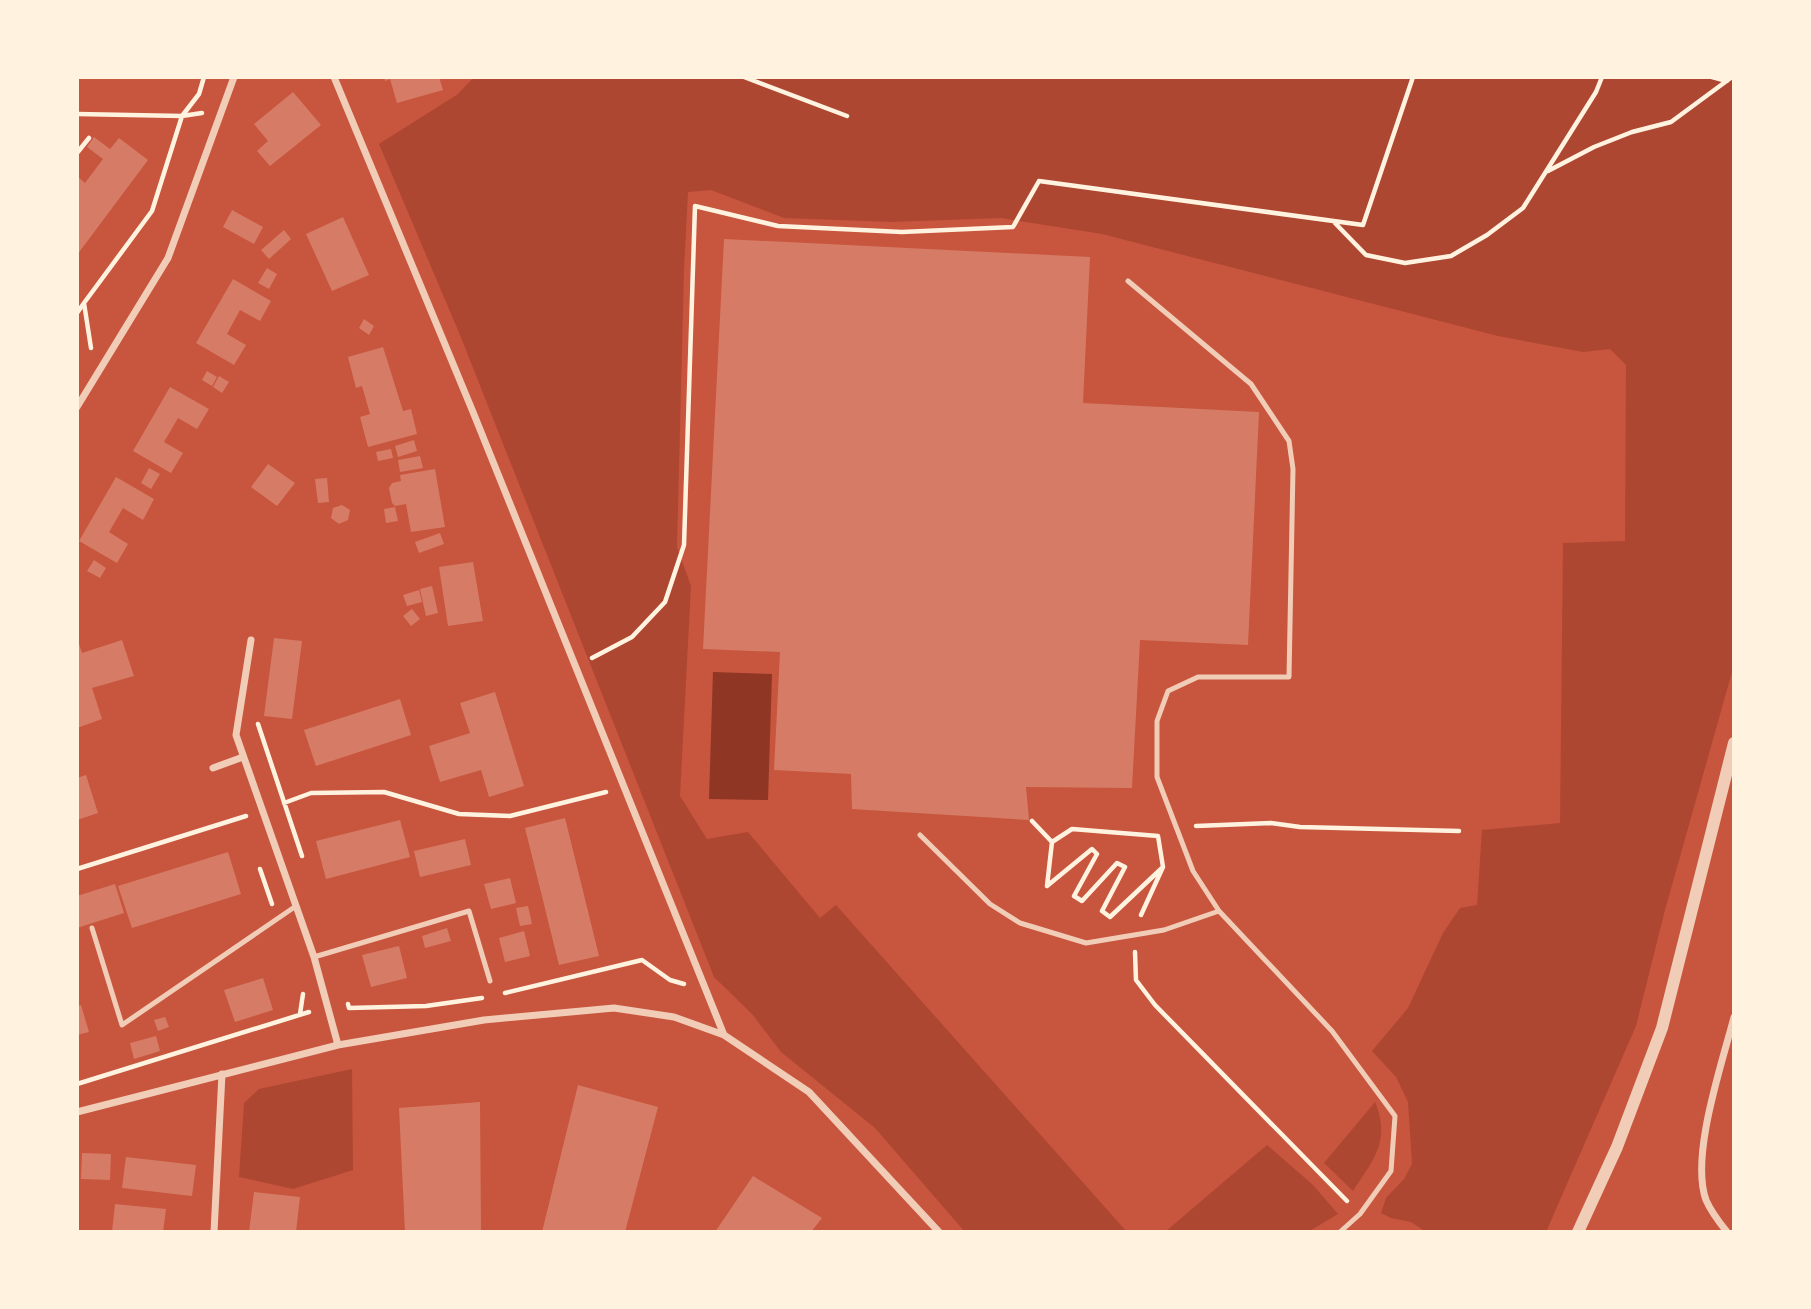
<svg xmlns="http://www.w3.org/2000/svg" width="1811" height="1309" viewBox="0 0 1811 1309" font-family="Inter,sans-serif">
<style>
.green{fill:#ae4732}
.water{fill:#8f3625}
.building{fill:#d67c66}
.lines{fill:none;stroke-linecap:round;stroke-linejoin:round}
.path{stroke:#fff3e0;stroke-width:4.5}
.service{stroke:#f1ccb7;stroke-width:5}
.minor{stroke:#f1ccb7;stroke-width:7}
.tertiary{stroke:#f1ccb7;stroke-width:12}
</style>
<rect width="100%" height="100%" fill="#c8553d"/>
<path class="green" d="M 474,77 L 1734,77 L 1734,665 L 1665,910 L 1636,1026 L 1546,1232 L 1426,1232 L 1411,1222 L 1391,1218 L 1381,1213 L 1386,1198 L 1404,1179 L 1412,1164 L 1408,1102 L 1396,1077 L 1372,1051 L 1408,1008 L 1443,933 L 1460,908 L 1477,905 L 1482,830 L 1560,823 L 1563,543 L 1625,541 L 1626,365 L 1610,349 L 1583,352 L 1498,336 L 1102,234 L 1001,218 L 892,222 L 784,218 L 711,190 L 688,192 L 684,270 L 677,547 L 691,586 L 680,796 L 707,839 L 748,832 L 820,918 L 836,905 L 1127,1232 L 965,1232 L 875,1128 L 781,1052 L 752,1014 L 714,977 L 460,335 L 379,144 L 458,94 Z
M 352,1069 L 353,1170 L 293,1189 L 239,1177 L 244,1103 L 259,1089 Z
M 1375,1102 C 1391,1140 1374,1159 1353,1191 L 1324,1163 Z
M 1267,1145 L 1313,1185 L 1338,1214 L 1308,1232 L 1165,1232 Z"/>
<path class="water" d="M 713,672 L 772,674 L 768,800 L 709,799 Z"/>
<path class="building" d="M 384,77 L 439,77 L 443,90 L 397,103 L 390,79 L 385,81 Z
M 293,92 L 321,125 L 270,166 L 257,151 L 268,141 L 254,124 Z
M 94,137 L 110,149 L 119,138 L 148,160 L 77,255 L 77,176 L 85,183 L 103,159 L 87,147 Z
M 232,210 L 263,227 L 254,244 L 223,227 Z
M 343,217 L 369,275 L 332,291 L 306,234 Z
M 284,230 L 291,239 L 269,259 L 261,250 Z
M 724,239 L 1090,257 L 1083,403 L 1259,412 L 1248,645 L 1140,640 L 1132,788 L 1026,787 L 1029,820 L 852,809 L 851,774 L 774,770 L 780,652 L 703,649 Z
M 267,268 L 277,274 L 269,289 L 258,283 Z
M 233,279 L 271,301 L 260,321 L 240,310 L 227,334 L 246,345 L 234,365 L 196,343 Z
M 364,319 L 374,326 L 369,335 L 359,328 Z
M 383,347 L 403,411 L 411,409 L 417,434 L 368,447 L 360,417 L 370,414 L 362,386 L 356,388 L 348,357 Z
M 207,371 L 217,377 L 212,386 L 202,380 Z
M 219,376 L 229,382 L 222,393 L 213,387 Z
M 170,387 L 209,409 L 197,429 L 178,418 L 164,442 L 183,453 L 171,473 L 133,451 Z
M 414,440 L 417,451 L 398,457 L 395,446 Z
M 391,449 L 393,458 L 378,461 L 376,452 Z
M 420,456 L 423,468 L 400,472 L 398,460 Z
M 268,464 L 295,483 L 277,506 L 251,487 Z
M 149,468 L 160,474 L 151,489 L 141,483 Z
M 435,469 L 445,527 L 411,532 L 406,504 L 395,506 L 392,503 L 389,488 L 392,483 L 401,481 L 400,475 Z
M 116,477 L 154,499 L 143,520 L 123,508 L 109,532 L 128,544 L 117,563 L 79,541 Z
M 327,478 L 329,502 L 318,503 L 315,479 Z
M 342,505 L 350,510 L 348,520 L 339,524 L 331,518 L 333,508 Z
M 395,507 L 398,521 L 386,523 L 384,509 Z
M 440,533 L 444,544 L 419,553 L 415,542 Z
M 94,560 L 106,568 L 100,578 L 87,571 Z
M 473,562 L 483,621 L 448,626 L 439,567 Z
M 432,586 L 438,613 L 426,616 L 420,589 Z
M 419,590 L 422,602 L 407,606 L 403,595 Z
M 412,609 L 420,619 L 411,626 L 403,616 Z
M 77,638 L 82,653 L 122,640 L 134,676 L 92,688 L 102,719 L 77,728 Z
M 274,638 L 302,641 L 292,719 L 264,716 Z
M 495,692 L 524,786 L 489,797 L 481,770 L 440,782 L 429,746 L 470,733 L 460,703 Z
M 400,699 L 411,735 L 316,766 L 304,730 Z
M 86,775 L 98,813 L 77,820 L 77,778 Z
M 565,818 L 599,956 L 559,965 L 525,828 Z
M 400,820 L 410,857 L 326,879 L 316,841 Z
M 465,839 L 471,865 L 420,877 L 414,851 Z
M 228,852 L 241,894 L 132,928 L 118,886 Z
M 510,878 L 516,903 L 491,909 L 484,884 Z
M 115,884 L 124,913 L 77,928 L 77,896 Z
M 528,906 L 532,924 L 520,926 L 516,908 Z
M 447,928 L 451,941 L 425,948 L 422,936 Z
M 524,931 L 530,956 L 505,962 L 499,938 Z
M 399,946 L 407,978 L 371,987 L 362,955 Z
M 263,978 L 273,1010 L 235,1022 L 224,990 Z
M 81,1005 L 89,1032 L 77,1035 L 77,1006 Z
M 165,1017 L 169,1027 L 158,1031 L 154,1020 Z
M 156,1036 L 160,1051 L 134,1059 L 130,1043 Z
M 578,1085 L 658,1107 L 625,1232 L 542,1232 Z
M 480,1102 L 481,1232 L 405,1232 L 399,1108 Z
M 82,1153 L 111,1154 L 110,1180 L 81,1179 Z
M 126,1157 L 196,1165 L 192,1196 L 122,1188 Z
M 753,1176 L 822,1218 L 811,1232 L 715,1232 Z
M 254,1192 L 300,1197 L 296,1232 L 249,1232 Z
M 115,1204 L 166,1209 L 163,1232 L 112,1232 Z"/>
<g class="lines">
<path class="path" d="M 744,77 L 847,116
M 1712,77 L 1727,81
M 77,114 L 182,116 L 202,113
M 77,153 L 89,138
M 1548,171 L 1594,147 L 1632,132 L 1671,122 L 1732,77
M 1334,222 L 1366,255 L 1405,263 L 1451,256 L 1487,235 L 1523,208 L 1596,92 L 1602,77
M 77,313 L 84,303
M 91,348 L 84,303 L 152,211 L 182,116 L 199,94 L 204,77
M 592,658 L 632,637 L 665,602 L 684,545 L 695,206 L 778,226 L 902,232 L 1013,227 L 1039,181 L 1363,225 L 1413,77
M 258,724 L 302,856
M 284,803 L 311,793 L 384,792 L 459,814 L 510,816 L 606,792
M 1032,821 L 1052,842 L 1047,886 L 1092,849 L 1097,854 L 1074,896 L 1082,901 L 1117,863 L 1125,867 L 1102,911 L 1110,917 L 1163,867 L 1141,915
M 1196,826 L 1271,823 L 1300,827 L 1459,831
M 1052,842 L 1072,829 L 1158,836 L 1163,867
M 77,869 L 246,816
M 260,869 L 272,904
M 1135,952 L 1136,980 L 1155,1005 L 1347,1201
M 505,993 L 642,960 L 670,980 L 684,984
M 348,1004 L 349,1008 L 426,1006 L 482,998
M 300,1014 L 303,994
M 77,1084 L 309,1012"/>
<path class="service" d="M 1128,281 L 1251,384 L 1289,441 L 1293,469 L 1289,677 L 1198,677 L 1168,691 L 1157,721 L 1157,777 L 1193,871 L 1219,911 L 1332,1031 L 1395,1116 L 1391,1171 L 1360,1214 L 1340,1232
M 920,835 L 990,904 L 1020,923 L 1086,943 L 1164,930 L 1219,911
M 92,928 L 122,1025 L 296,906
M 314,957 L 469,911 L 490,981"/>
<path class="minor" d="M 334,77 L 473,412 L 724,1035
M 77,407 L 168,258 L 234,77
M 251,640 L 236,735 L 314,957 L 338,1045
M 213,768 L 243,757
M 77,1112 L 338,1045 L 484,1020 L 614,1008 L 674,1017 L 724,1035 L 809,1092 L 939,1232
M 214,1232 L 222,1074
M 1727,1232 C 1719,1222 1711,1212 1706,1200 C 1690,1156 1722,1064 1734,1017"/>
<path class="tertiary" d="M 1578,1232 L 1617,1147 L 1662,1028 L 1734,743"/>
</g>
<rect width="1811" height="1309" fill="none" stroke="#fff3e0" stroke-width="158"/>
</svg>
